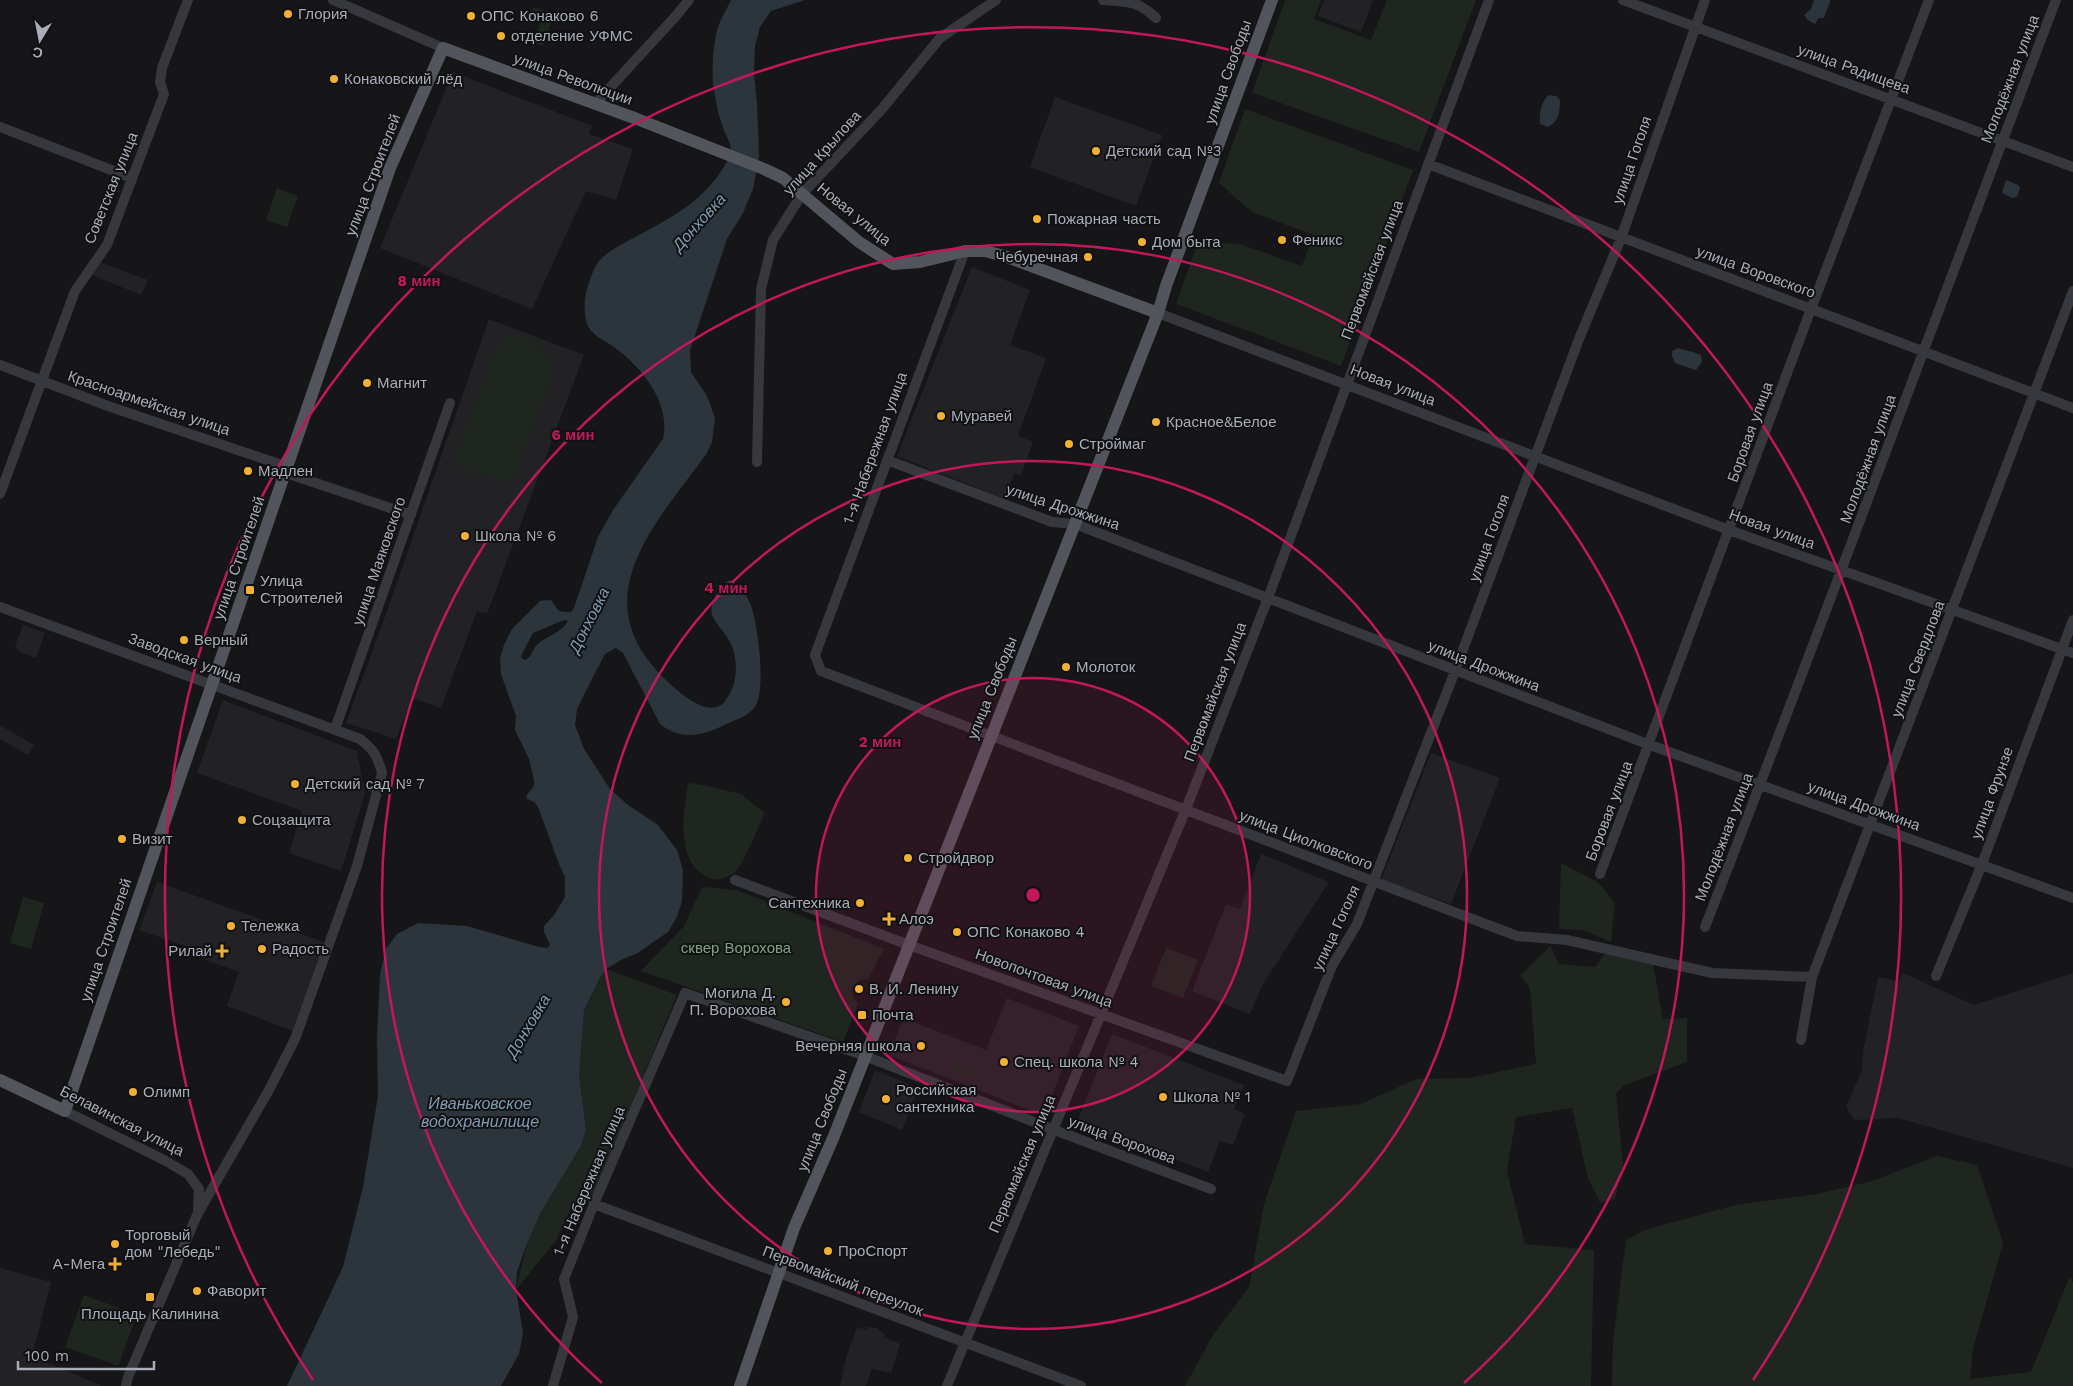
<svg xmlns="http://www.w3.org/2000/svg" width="2073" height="1386" viewBox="0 0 2073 1386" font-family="'Work Sans',sans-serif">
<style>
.built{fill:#222225}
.green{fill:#1e261f}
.water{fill:#2c353c;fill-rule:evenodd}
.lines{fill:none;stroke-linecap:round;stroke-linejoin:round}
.minor{stroke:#37383d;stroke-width:10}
.major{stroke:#53555c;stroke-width:12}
.ring{fill:none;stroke:#c2185b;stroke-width:2.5}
.poi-dot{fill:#f2b134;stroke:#111113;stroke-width:2}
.labels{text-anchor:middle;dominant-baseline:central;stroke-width:4;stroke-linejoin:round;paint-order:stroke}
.poi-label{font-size:15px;fill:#a8adb8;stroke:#111113;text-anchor:start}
.street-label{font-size:15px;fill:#a8adb8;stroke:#111113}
.park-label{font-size:15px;fill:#7fa381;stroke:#111113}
.water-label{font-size:16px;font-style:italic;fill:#7f9bb3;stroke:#111113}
.centre{fill:#c2185b;stroke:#111113;stroke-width:2.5}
.ring-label{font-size:15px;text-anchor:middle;font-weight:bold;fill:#c2185b;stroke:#111113;stroke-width:4;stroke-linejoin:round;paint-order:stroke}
</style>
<rect width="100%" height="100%" fill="#161618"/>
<path class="built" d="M 1324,0 L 1373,0 L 1361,32 L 1318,16 Z
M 453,72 L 592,126 L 589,134 L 633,149 L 616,200 L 586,191 L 532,309 L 380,248 Z
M 1055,97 L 1162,135 L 1136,206 L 1030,167 Z
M 100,262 L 148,280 L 141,295 L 92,275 Z
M 972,267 L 1030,290 L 1010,345 L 1046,358 L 1018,436 L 1033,442 L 1021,475 L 1014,473 L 1005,499 L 897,456 Z
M 489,319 L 584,355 L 487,614 L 477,611 L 441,708 L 412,698 L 396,739 L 346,723 L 387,611 Z
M 23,625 L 45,633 L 36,658 L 18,651 L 15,646 Z
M 223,700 L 357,751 L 365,794 L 341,871 L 289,853 L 302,811 L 197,773 Z
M 0,725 L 34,745 L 28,755 L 0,739 Z
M 1431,753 L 1500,778 L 1451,904 L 1381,880 Z
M 1261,854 L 1329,882 L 1263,984 L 1250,1014 L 1192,991 L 1226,904 L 1240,909 Z
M 157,882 L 324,942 L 293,1031 L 227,1006 L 239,972 L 193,955 L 194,949 L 139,930 Z
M 1903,973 L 1974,1005 L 2073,973 L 2073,1168 L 1898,1118 L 1854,1120 L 1846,1107 L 1862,1070 L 1863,1052 L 1878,977 L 1899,981 Z
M 1007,998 L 1079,1026 L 1044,1116 L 889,1055 L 903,1018 L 986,1050 Z
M 1112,1034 L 1244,1085 L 1234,1109 L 1245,1114 L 1233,1145 L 1220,1141 L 1208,1172 L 1077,1122 Z
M 875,1070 L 918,1088 L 902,1130 L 859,1112 Z
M 0,1268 L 51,1282 L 32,1356 L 102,1386 L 0,1386 Z
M 857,1327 L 866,1330 L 867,1327 L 877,1328 L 885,1334 L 884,1337 L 900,1344 L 891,1373 L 872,1369 L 866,1386 L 840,1386 L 846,1358 Z"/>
<path class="green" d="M 1285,0 L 1321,0 L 1314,19 L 1371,40 L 1387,0 L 1476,0 L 1419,152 L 1252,93 Z
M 534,7 L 554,14 L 543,46 L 534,43 L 542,17 L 532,13 Z
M 1245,109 L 1413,170 L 1341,366 L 1176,304 L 1198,242 L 1240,244 L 1302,266 L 1313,235 L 1252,212 L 1219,183 Z
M 277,188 L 298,196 L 287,227 L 266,220 Z
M 510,335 L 533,339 L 551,359 L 554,374 L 511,484 L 452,465 L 496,350 Z
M 688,783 L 703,785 L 741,794 L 765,813 C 758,826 745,862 736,871 C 731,877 718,881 712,879 C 674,866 683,813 688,783 Z
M 1561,863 L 1598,882 L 1615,903 L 1611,942 L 1583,930 L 1559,929 Z
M 702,887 L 737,890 L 884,949 L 868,979 C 853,978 847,993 858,1003 L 843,1042 L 641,971 L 684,926 Z
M 23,897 L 44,903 L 31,949 L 10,943 Z
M 1550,946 L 1559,964 L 1595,967 L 1607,951 L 1653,963 L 1663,1019 L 1687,1018 L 1687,1062 L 1625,1085 L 1616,1093 L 1623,1164 L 1615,1199 L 1600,1203 L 1588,1178 L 1572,1108 L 1516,1117 L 1507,1172 L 1525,1244 L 1594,1250 L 1591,1386 L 1185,1386 L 1213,1335 L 1249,1287 L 1264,1204 L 1296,1111 L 1361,1104 L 1416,1079 L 1470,1078 L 1536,1064 L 1530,989 L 1521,975 Z
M 1166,948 L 1198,960 L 1183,998 L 1151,986 Z
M 606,969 L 677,995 L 590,1203 L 582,1199 L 570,1210 L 557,1239 L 516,1290 L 526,1246 L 541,1212 L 581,1146 L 586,1129 L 579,1076 L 584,1010 L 600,978 Z
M 952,1058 L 978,1068 L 974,1079 L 948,1068 Z
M 1937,1156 L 1977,1165 L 2003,1243 L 1973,1349 L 1970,1379 L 2031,1372 L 2070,1276 L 2073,1283 L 2073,1386 L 1612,1386 L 1613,1341 L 1626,1240 L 1645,1230 L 1735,1205 L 1817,1194 L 1872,1181 Z
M 84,1295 L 137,1315 L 118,1366 L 65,1347 Z"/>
<path class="water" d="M 731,0 L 805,0 L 771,11 L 760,27 L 755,46 L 754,74 L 757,103 L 759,156 L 753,189 L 743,213 L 727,239 L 690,350 L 691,372 L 707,396 L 715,418 L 712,442 L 707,453 C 654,526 580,600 668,682 C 679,692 701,712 717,707 C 725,704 727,698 731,691 C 739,675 737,651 727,637 C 722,629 715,623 712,615 C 709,603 720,585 730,580 C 739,585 746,594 750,603 C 758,622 766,687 756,705 C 751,714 740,718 731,722 C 706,734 684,743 660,724 L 623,653 L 616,648 L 605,654 L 594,675 L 577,709 L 575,725 L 584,749 L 610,789 L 628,805 L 658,825 L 677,850 L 683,870 L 682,901 L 677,917 L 668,932 L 636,954 L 623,959 L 606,969 L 600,978 L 584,1010 L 579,1076 L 586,1129 L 581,1146 L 541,1212 L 526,1246 L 517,1272 L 516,1290 L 523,1333 L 519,1354 L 501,1386 L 287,1386 L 343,1267 L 363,1187 L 378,1096 L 377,1038 L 380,974 L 386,949 L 397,934 L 418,923 L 467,926 L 539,947 L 547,948 L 550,945 L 544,932 L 544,926 L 554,915 L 565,897 L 565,877 L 559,864 L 538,807 L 534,802 L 527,799 L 526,796 L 534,786 L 534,780 L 529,759 L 515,730 L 516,716 L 501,674 L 500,658 L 504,645 L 512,629 L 540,601 L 551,600 C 559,611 557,612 571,612 L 574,608 L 598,537 L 613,510 L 663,439 C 671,405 644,370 618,350 C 609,342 594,338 588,326 C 585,319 584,309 585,301 C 586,289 593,267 601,259 C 611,249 625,243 637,236 C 671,218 700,203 722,170 C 739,143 727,145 721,121 C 717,110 715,96 713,84 C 712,67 713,44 718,27 C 721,18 727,9 731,0 ZM 564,620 L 568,621 C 561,634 546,635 536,646 C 532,651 531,659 524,660 L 521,657 L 522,654 L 533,633 Z
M 1814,0 L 1830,0 L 1830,2 L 1824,18 L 1818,18 L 1815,24 L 1809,21 L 1804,15 L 1811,9 Z
M 1548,95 L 1556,96 L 1560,100 C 1560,111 1559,122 1548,127 L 1540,124 C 1539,112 1541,104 1548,95 Z
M 2006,180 L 2018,185 L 2020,188 L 2017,197 L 2012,198 L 2002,193 Z
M 1678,348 C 1686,351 1693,351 1701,355 L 1702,362 L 1696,370 L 1675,363 L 1672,356 L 1672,351 Z"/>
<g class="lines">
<path class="minor" d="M 333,0 L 443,48
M 1103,0 C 1128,2 1137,0 1156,18
M 1623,0 L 2073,167
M 595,104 L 675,17 L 689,0
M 0,127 L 132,178
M 1428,164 L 2073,408
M 965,251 L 815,655 L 821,671 L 1517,936 L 1567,940 L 1712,973 L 1812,977
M 1158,313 L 1729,530 L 2073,653
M 0,365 L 108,406 L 288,467
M 887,460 L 1052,522 L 1075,524 L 1650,745 L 2073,898
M 757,462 L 761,289 L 773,240 L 802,194 L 882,109 L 940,38 L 996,0
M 286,473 L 411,515
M 0,494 L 75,291 L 107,245 L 164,94 L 160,82 L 162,68 L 188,0
M 0,607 L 360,739 C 374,750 377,755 382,773 L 357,866 L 295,1039 L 269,1090 L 197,1215 L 128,1377 L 126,1386
M 335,729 L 450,403
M 1600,874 L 1811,309 L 1929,0
M 735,880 L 909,945 L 1287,1081 L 1332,966 L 1357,924 L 1455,671 L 1579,339 L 1621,238 L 1705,0
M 1705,927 C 1825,619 1938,309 2056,0
M 1936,976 L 1982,864 L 2073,620
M 1801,1040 L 1812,977 L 2073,291
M 65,1111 L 164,1160 L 188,1174 L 199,1189 L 198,1209
M 594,1204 L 1081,1386
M 553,1386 L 573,1317 L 564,1279 L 594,1204 L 685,993 L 865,1056 L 1052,1129 L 1211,1189
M 947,1386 L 1186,809 L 1268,598 L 1489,0"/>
<path class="major" d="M 0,1080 L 65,1111 L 390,168 L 443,48 L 637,119 L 764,169 L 783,178 L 859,242 L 893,264 L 920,262 L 965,251 L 985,251 L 1004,256 L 1158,313
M 740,1386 L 794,1228 L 834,1136 L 1158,313 L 1166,286 L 1272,0"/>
</g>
<circle cx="1033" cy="895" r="217" fill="#c2185b" fill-opacity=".12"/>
<g class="ring">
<circle cx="1033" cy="895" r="217"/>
<circle cx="1033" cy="895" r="434"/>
<path d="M602 1383A651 651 0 1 1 1464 1383"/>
<path d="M313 1380A868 868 0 1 1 1753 1380"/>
</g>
<g class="poi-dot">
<circle cx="288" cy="14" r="5"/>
<circle cx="471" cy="16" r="5"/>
<circle cx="501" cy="36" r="5"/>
<circle cx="334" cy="79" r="5"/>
<circle cx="1096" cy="151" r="5"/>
<circle cx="1037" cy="219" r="5"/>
<circle cx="1282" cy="240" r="5"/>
<circle cx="1142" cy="242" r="5"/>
<circle cx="1088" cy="257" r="5"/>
<circle cx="367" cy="383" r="5"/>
<circle cx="941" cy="416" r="5"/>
<circle cx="1156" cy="422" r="5"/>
<circle cx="1069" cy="444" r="5"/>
<circle cx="248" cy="471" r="5"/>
<circle cx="465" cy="536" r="5"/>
<rect x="245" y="585" width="10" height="10" rx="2.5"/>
<circle cx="184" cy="640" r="5"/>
<circle cx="1066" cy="667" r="5"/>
<circle cx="295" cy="784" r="5"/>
<circle cx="242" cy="820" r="5"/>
<circle cx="122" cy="839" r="5"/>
<circle cx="908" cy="858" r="5"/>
<circle cx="860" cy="903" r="5"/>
<path d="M886.5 911.5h5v5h5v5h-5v5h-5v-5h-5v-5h5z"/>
<circle cx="231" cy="926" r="5"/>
<circle cx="957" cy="932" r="5"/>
<circle cx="262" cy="949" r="5"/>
<path d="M219.5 943.5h5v5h5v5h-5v5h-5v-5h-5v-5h5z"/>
<circle cx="859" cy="989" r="5"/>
<circle cx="786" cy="1002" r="5"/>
<rect x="857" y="1010" width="10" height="10" rx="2.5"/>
<circle cx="921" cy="1046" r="5"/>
<circle cx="1004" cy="1062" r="5"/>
<circle cx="133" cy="1092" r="5"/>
<circle cx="1163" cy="1097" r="5"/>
<circle cx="886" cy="1099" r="5"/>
<circle cx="115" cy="1244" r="5"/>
<circle cx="828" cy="1251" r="5"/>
<path d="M112.5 1256.5h5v5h5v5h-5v5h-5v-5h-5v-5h5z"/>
<circle cx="197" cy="1291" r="5"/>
<rect x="145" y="1292" width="10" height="10" rx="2.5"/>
</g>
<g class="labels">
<g class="poi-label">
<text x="298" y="14">Глория</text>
<text x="481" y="16">ОПС Конаково 6</text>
<text x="511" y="36">отделение УФМС</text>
<text x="344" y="79">Конаковский лёд</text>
<text x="1106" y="151">Детский сад №3</text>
<text x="1047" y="219">Пожарная часть</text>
<text x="1292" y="240">Феникс</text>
<text x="1152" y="242">Дом быта</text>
<text x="1078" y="257" text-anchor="end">Чебуречная</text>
<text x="377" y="383">Магнит</text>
<text x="951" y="416">Муравей</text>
<text x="1166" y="422">Красное&amp;Белое</text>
<text x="1079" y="444">Строймаг</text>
<text x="258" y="471">Мадлен</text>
<text x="475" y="536">Школа № 6</text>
<text x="260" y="581">Улица<tspan x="260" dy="17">Строителей</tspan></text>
<text x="194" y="640">Верный</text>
<text x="1076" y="667">Молоток</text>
<text x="305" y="784">Детский сад № 7</text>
<text x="252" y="820">Соцзащита</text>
<text x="132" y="839">Визит</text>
<text x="918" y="858">Стройдвор</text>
<text x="850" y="903" text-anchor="end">Сантехника</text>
<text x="899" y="919">Алоэ</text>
<text x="241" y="926">Тележка</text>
<text x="967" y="932">ОПС Конаково 4</text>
<text x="272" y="949">Радость</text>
<text x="212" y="951" text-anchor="end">Рилай</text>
<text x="869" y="989">В. И. Ленину</text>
<text x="776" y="993" text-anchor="end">Могила Д.<tspan x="776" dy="17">П. Ворохова</tspan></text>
<text x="872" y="1015">Почта</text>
<text x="911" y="1046" text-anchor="end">Вечерняя школа</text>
<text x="1014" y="1062">Спец. школа № 4</text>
<text x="896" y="1090">Российская<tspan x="896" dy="17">сантехника</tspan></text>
<text x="143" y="1092">Олимп</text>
<text x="1173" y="1097">Школа № 1</text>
<text x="125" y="1235">Торговый<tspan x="125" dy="17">дом "Лебедь"</tspan></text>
<text x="838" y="1251">ПроСпорт</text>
<text x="105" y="1264" text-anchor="end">А-Мега</text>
<text x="207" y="1291">Фаворит</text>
<text x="150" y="1314" text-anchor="middle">Площадь Калинина</text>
</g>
<g class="street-label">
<text transform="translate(1854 69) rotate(20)">улица Радищева</text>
<text transform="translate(1228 72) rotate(-70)">улица Свободы</text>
<text transform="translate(573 79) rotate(20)">улица Революции</text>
<text transform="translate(2010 79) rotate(-69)">Молодёжная улица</text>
<text transform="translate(822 153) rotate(-48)">улица Крылова</text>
<text transform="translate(1632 160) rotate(-71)">улица Гоголя</text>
<text transform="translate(373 175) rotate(-69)">улица Строителей</text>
<text transform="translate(111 188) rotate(-68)">Советская улица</text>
<text transform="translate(854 214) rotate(39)">Новая улица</text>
<text transform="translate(1372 270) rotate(-69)">Первомайская улица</text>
<text transform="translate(1756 272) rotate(20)">улица Воровского</text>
<text transform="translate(1393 385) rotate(21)">Новая улица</text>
<text transform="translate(149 403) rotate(19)">Красноармейская улица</text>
<text transform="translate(1750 432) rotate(-70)">Боровая улица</text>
<text transform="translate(875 448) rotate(-70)">1-я Набережная улица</text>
<text transform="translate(1868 459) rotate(-70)">Молодёжная улица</text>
<text transform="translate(1063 507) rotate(18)">улица Дрожжина</text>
<text transform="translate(1772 529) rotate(20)">Новая улица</text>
<text transform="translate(1489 538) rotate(-70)">улица Гоголя</text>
<text transform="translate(239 558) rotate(-71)">улица Строителей</text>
<text transform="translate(379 561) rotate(-71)">улица Маяковского</text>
<text transform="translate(185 658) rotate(20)">Заводская улица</text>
<text transform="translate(1918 659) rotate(-69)">улица Свердлова</text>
<text transform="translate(1484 666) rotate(21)">улица Дрожжина</text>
<text transform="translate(992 688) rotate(-68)">улица Свободы</text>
<text transform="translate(1215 692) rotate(-69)">Первомайская улица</text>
<text transform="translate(1992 793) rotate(-70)">улица Фрунзе</text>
<text transform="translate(1864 806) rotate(20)">улица Дрожжина</text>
<text transform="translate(1609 811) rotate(-69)">Боровая улица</text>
<text transform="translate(1724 837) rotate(-69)">Молодёжная улица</text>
<text transform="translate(1306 840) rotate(21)">улица Циолковского</text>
<text transform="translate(1336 928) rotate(-65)">улица Гоголя</text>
<text transform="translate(106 940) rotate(-71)">улица Строителей</text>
<text transform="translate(1044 978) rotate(20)">Новопочтовая улица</text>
<text transform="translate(822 1120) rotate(-68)">улица Свободы</text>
<text transform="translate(122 1121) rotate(27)">Белавинская улица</text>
<text transform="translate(1122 1140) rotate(20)">улица Ворохова</text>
<text transform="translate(1022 1164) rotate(-67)">Первомайская улица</text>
<text transform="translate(589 1181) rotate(-67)">1-я Набережная улица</text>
<text transform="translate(843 1281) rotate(21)">Первомайский переулок</text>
</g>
<g class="park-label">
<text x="736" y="948">сквер Ворохова</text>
</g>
<g class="water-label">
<text transform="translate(699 222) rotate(-48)">Донховка</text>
<text transform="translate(589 620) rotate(-63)">Донховка</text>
<text transform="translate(528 1026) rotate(-59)">Донховка</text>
<text x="480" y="1103">Иваньковское<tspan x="480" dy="18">водохранилище</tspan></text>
</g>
</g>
<circle cx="1033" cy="895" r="8" class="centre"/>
<g class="ring-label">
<text x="419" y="286">8 мин</text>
<text x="573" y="440">6 мин</text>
<text x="726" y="593">4 мин</text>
<text x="880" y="747">2 мин</text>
</g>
<g transform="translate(40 40) rotate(190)" stroke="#111113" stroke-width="4" paint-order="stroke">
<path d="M0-4L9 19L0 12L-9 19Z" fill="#a8adb8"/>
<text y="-8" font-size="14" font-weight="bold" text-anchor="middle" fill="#a8adb8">С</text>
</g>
<path d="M18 1361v8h136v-8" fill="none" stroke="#a8adb8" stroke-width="2.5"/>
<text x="25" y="1361" font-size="15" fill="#a8adb8" stroke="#111113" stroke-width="4" paint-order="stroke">100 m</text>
</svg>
